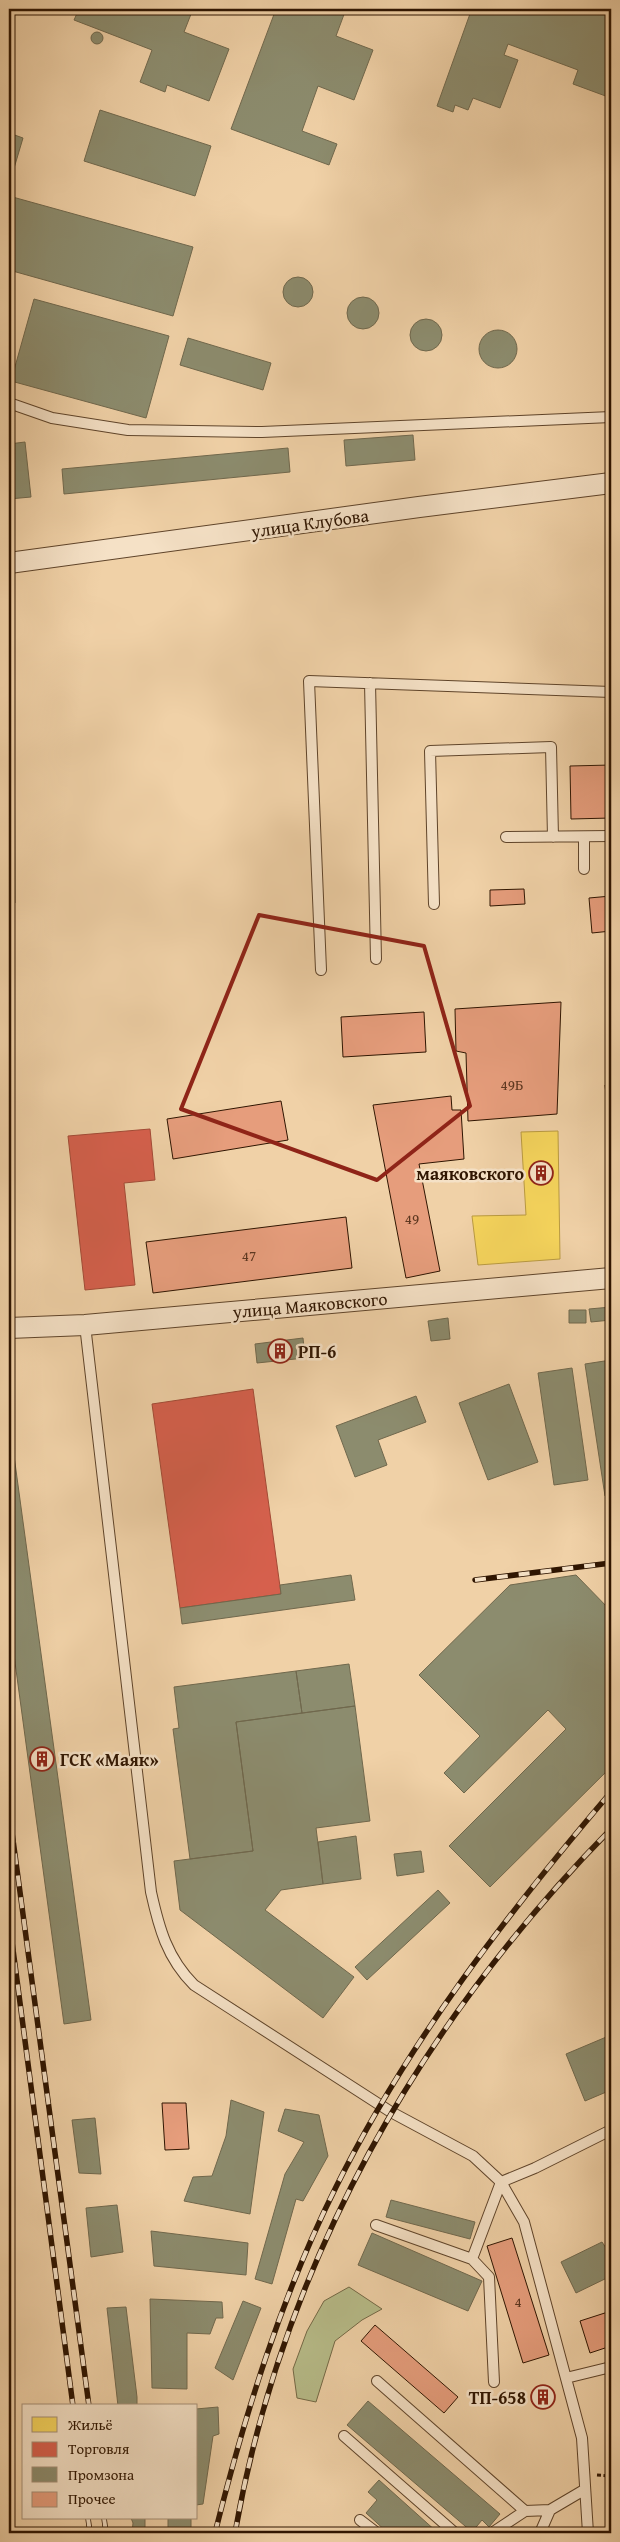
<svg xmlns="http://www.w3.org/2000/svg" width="620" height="2542" viewBox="0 0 620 2542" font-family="'Gentium Book Plus',serif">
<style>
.green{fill:#b7bc89;stroke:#736845}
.homes{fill:#f6d55c;stroke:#ba9b41}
.shops{fill:#d6604d;stroke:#a44a36}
.industry{fill:#8c8c6e;stroke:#70684d}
.building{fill:#e69d7c;stroke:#2f1501}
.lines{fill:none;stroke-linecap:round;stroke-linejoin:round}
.lane-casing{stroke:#5f442a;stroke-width:12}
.street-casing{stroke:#5f442a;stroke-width:22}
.path{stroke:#2f1501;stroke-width:3;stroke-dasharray:4 2.5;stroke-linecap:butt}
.lane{stroke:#f5e1c6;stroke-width:10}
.street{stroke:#f5e1c6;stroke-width:20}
.rail-casing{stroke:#2f1501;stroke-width:5.5}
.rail{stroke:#f5e1c6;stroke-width:4;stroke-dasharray:11;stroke-linecap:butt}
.marked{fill:none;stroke:#8f2418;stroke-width:4;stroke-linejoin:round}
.labels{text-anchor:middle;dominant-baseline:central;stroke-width:5;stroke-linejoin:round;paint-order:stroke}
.number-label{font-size:15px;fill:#5d3720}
.street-label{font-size:18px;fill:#2f1501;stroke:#f5e1c6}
.poi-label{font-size:18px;font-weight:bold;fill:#2f1501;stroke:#f5e1c6;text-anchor:end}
</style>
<rect width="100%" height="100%" fill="#f0d1a7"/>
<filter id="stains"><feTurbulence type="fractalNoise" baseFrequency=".004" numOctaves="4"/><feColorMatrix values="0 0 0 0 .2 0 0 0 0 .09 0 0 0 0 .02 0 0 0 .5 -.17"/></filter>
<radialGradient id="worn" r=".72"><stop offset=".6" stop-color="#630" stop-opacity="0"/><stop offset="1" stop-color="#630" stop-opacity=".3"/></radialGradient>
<path class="green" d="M 349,2287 L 382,2309 L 362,2320 L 335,2341 L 316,2402 L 297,2398 L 293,2369 L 307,2331 L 324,2301 Z"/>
<path class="homes" d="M 558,1131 L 560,1259 L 478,1265 L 472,1216 L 526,1215 L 521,1132 Z"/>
<path class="shops" d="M 150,1129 L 155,1180 L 124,1183 L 135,1285 L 85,1290 L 68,1136 Z
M 253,1389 L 281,1594 L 180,1608 L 152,1404 Z"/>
<path class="industry" d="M 79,9 L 193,9 L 184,32 L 229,49 L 209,101 L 167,85 L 165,92 L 140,82 L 152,50 L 74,20 Z
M 276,9 L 346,9 L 336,36 L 373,50 L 354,100 L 318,86 L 302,131 L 337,144 L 329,165 L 231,129 Z
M 464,9 L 611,9 L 611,98 L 573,84 L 578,70 L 508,44 L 504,55 L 518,60 L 500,108 L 473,98 L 468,110 L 455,105 L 453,112 L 437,106 L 471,11 Z
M91 38a6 6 0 1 1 12 0a6 6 0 1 1-12 0Z
M 100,110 L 211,146 L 195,196 L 84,161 Z
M 9,133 L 23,138 L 12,175 L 9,174 Z
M 9,196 L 193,247 L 173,316 L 9,270 Z
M283 292a15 15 0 1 1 30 0a15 15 0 1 1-30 0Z
M347 313a16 16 0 1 1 32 0a16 16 0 1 1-32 0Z
M 34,299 L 169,336 L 146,418 L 11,381 Z
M410 335a16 16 0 1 1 32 0a16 16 0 1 1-32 0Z
M479 349a19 19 0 1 1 38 0a19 19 0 1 1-38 0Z
M 188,338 L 271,363 L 263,390 L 180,365 Z
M 413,435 L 415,460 L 346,466 L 344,440 Z
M 25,442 L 31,497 L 9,499 L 9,444 Z
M 288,448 L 290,472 L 64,494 L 62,469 Z
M 9,684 L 14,684 L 15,903 L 9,903 Z
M 611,1307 L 611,1320 L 591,1322 L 589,1309 Z
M 569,1310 L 586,1310 L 586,1323 L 569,1323 Z
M 448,1318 L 450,1339 L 431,1341 L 428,1321 Z
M 303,1338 L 305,1358 L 257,1363 L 255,1344 Z
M 611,1360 L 611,1495 L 605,1496 L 585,1364 Z
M 572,1368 L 588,1480 L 554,1485 L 538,1373 Z
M 509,1384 L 538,1462 L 488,1480 L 459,1403 Z
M 416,1396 L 426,1422 L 378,1440 L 387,1465 L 355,1477 L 336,1426 Z
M 9,1441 L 12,1441 L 91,2020 L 64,2024 L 9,1618 Z
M 351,1575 L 355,1600 L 182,1624 L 180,1608 L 281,1594 L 280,1585 Z
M 576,1575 L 611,1611 L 611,1767 L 490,1887 L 449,1846 L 566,1729 L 548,1710 L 464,1793 L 444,1773 L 480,1736 L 419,1675 L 510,1585 Z
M 349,1664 L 355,1706 L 302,1713 L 296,1671 Z
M 296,1671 L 302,1713 L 236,1722 L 253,1851 L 190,1859 L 173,1729 L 179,1728 L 174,1687 Z
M 355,1706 L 370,1821 L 316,1828 L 323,1884 L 281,1890 L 265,1910 L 354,1977 L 323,2018 L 180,1910 L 174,1861 L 253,1851 L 236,1722 Z
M 356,1836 L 361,1879 L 323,1884 L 318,1842 Z
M 421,1851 L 424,1872 L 397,1876 L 394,1854 Z
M 438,1890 L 450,1903 L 367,1980 L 355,1967 Z
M 611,2035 L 611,2090 L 585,2101 L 566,2054 Z
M 231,2100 L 264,2112 L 250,2214 L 184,2201 L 193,2177 L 212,2176 L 226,2136 Z
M 285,2109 L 319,2115 L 328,2156 L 303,2201 L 296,2199 L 272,2284 L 255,2279 L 285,2174 L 304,2142 L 278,2131 Z
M 95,2118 L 101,2174 L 79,2173 L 72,2120 Z
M 391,2200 L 475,2222 L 470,2239 L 386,2217 Z
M 117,2205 L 123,2252 L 91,2257 L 86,2208 Z
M 151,2231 L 248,2243 L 246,2275 L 154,2266 Z
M 372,2233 L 482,2281 L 468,2311 L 358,2265 Z
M 602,2242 L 606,2248 L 611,2246 L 611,2276 L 576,2293 L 561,2262 Z
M 150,2299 L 222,2302 L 223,2318 L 216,2318 L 210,2334 L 187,2333 L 187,2389 L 152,2388 Z
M 243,2301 L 261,2308 L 233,2380 L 215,2368 Z
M 126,2307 L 137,2397 L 137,2406 L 118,2406 L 107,2308 Z
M 368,2401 L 500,2514 L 489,2527 L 482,2520 L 472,2532 L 347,2425 Z
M 218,2407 L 219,2434 L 213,2436 L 203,2504 L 196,2505 L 196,2409 Z
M 379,2480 L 437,2532 L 435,2533 L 414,2533 L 409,2529 L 405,2533 L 388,2533 L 366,2513 L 377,2500 L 368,2492 Z
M 131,2518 L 145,2518 L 145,2533 L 132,2533 L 133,2523 Z
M 168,2518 L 191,2518 L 191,2533 L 168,2533 Z"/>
<path class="building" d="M 611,765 L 611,818 L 571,819 L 570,766 Z
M 524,889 L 525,904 L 490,906 L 490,890 Z
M 611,896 L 611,931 L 592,933 L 589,898 Z
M 561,1002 L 557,1114 L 468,1121 L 466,1053 L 456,1051 L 455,1009 Z
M 424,1012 L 426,1052 L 343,1057 L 341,1017 Z
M 605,1085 L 611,1085 L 611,1114 L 608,1115 Z
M 451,1096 L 452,1110 L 461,1110 L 464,1159 L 419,1164 L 440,1271 L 406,1278 L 373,1105 Z
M 281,1101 L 288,1140 L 173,1159 L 167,1119 Z
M 346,1217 L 352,1268 L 153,1293 L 146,1242 Z
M 162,2103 L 186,2103 L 189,2149 L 165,2150 Z
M 512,2238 L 549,2355 L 523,2363 L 487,2246 Z
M 611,2311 L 611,2346 L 590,2353 L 580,2321 Z
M 375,2325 L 458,2397 L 444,2413 L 361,2341 Z
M 549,2392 L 551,2400 L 538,2403 L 536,2394 Z"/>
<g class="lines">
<g class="lane-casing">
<path id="lane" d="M 9,403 L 52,418 L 128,430 L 262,432 L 611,417
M 370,683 L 376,959
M 506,837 L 611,836
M 584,837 L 584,869
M 434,904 L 430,751 L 551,747 L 553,837
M 321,970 L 309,681 L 611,692
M 85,1325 L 151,1892 C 159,1928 167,1958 194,1985 L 391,2112 L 473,2156 L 501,2182 L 524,2222 L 582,2438 L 588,2533
M 376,2225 L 472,2259 L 501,2182 L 535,2168 L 611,2130
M 472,2259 L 489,2277 L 494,2382
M 566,2378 L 611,2367
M 377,2381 L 525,2511
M 344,2436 L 455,2533
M 360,2520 L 377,2533
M 492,2533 L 525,2511 L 550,2510
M 540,2533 L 550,2510 L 584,2490"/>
</g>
<g class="street-casing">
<path id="street" d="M 9,563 L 419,507 L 611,483
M 9,1328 L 85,1325 L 611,1278"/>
</g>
<path class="path" d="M 597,2475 L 611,2476"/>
<use href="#lane" class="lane"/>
<use href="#street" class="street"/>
<g class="rail-casing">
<path id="rail" d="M 475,1580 L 611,1563
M 9,1810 L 89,2406
M 9,1919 L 73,2406
M 88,2518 L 90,2533
M 104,2518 L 106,2533
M 215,2533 C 245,2414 281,2297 336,2187 C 408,2042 507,1914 611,1792
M 235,2533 C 282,2264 420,2023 611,1829"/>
</g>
<use href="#rail" class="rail"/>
</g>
<path class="marked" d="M 259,915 L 424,946 L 470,1106 L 377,1180 L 181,1109 Z"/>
<defs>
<g id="building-ring" transform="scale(1.25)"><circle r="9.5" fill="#f5e1c6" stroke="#8f2418" stroke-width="1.5"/><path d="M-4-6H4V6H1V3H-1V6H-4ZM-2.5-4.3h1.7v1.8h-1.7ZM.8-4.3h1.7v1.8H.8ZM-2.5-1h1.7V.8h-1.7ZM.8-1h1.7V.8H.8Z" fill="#8f2418"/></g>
</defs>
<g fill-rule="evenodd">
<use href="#building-ring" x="541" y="1173"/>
<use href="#building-ring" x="280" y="1351"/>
<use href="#building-ring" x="42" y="1759"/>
<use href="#building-ring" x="543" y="2397"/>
</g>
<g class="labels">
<g class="number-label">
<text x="512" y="1084">49Б</text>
<text x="412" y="1218">49</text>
<text x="249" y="1255">47</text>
<text x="518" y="2301">4</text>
</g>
<g class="street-label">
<text transform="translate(310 523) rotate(-8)">улица Клубова</text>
<text transform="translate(310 1305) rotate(-5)">улица Маяковского</text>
</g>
<g class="poi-label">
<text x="524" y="1173">маяковского</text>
<text x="298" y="1351" text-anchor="start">РП-6</text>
<text x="60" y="1759" text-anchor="start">ГСК «Маяк»</text>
<text x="526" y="2397">ТП-658</text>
</g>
</g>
<rect width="620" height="2542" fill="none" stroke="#f0d1a7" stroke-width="30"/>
<rect x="10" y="10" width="600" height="2522" fill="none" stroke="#2f1501" stroke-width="2.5"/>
<rect x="15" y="15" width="590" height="2512" fill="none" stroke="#2f1501"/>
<rect x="22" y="2404" width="175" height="115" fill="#f5e1c6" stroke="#a68f77"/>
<rect x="32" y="2417" width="25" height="15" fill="#f6d55c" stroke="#a68f77"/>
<text x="68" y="2430" font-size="15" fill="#2f1501">Жильё</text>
<rect x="32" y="2442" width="25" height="15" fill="#d6604d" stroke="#a68f77"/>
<text x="68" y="2454" font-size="15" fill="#2f1501">Торговля</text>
<rect x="32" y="2467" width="25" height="15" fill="#8c8c6e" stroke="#a68f77"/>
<text x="68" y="2480" font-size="15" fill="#2f1501">Промзона</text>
<rect x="32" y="2492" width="25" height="15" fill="#e69d7c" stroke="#a68f77"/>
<text x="68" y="2504" font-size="15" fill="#2f1501">Прочее</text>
<rect width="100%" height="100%" filter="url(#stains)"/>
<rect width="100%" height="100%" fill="url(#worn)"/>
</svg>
